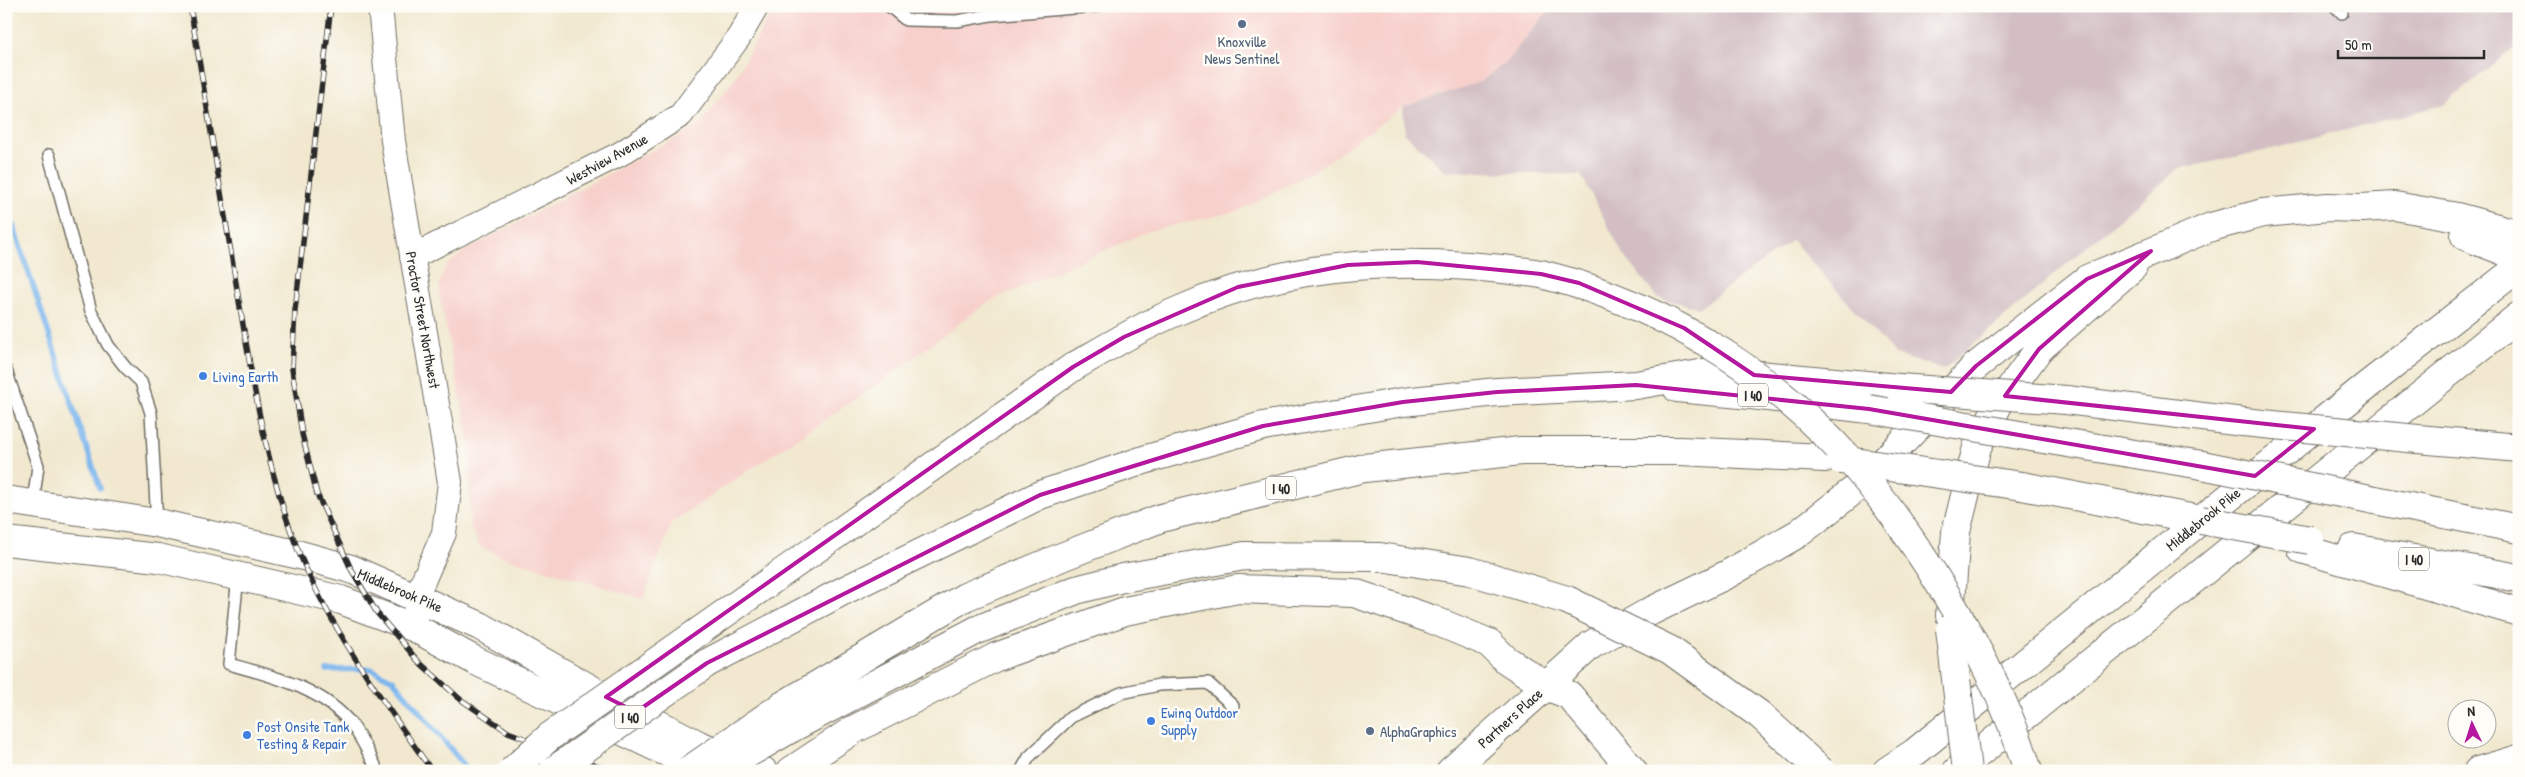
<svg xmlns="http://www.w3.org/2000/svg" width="2525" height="777" viewBox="0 0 2525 777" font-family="'Patrick Hand',sans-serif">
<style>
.built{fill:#f7d0cc}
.industrial{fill:#d2bec3}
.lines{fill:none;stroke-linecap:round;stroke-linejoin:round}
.stream{stroke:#7cb6ed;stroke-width:5.5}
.service-casing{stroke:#706d64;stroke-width:14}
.minor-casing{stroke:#706d64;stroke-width:26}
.secondary-casing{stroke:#706d64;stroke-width:30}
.motorway-casing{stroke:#706d64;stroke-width:30}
.service{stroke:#fff;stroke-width:11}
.minor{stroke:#fff;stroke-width:24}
.secondary{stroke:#fff;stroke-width:28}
.motorway{stroke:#fff;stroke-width:28}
.rail-casing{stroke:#2b2b2b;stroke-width:5.5}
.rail{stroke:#fdfcf7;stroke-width:4;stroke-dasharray:11;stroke-linecap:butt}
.motorway-bridge-casing{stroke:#706d64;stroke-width:30;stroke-linecap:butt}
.motorway-bridge{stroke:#fff;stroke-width:28}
.marked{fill:none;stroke:#b5179e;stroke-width:4;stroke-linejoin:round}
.service-dot{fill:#5c6f8a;stroke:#fdfcf7;stroke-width:2}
.shop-dot{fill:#3f7fe0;stroke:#fdfcf7;stroke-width:2}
.labels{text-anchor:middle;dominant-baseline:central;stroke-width:5;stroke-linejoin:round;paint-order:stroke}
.shield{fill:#fdfcf7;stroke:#6a6a68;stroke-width:1}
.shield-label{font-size:14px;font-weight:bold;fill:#2b2b2b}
.service-label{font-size:15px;fill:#4e5e75;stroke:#fdfcf7}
.street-label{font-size:15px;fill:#2b2b2b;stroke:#fdfcf7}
.shop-label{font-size:15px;fill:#366cbe;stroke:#fdfcf7;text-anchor:start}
</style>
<rect width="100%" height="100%" fill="#fdfcf7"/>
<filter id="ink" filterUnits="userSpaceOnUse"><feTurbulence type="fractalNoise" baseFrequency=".02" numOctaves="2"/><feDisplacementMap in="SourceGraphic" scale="10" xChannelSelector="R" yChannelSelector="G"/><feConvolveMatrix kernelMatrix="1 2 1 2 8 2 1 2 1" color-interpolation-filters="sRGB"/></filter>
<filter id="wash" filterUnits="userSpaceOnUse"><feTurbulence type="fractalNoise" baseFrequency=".0096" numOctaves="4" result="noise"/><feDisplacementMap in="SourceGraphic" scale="20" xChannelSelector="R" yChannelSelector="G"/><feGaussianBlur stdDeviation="1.12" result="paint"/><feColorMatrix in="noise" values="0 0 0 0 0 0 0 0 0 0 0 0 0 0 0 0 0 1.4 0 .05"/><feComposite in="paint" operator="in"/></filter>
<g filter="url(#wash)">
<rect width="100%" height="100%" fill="#f1e8cf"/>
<path class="built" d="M 775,6 L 1552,6 L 1505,63 L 1480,82 L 1403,107 L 1314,171 L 1238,211 L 1149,231 L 988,302 L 878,384 L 672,522 L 643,599 L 500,556 L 479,545 L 470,525 L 470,445 L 440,299 L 439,284 L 446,266 L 466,250 L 700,125 L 735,78 Z"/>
<path class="industrial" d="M 1552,6 L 2519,6 L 2519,44 L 2443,105 L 2264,151 L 2178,169 L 1944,369 L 1895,355 L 1792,240 L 1699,308 L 1658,298 L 1623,254 L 1581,175 L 1445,171 L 1405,134 L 1403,107 L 1480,82 L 1505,63 Z"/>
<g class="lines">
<path class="stream" d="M 6,204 L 100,488
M 327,670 L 371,669 L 393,680 L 469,771"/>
</g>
</g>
<g filter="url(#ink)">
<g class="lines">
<g class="service-casing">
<path id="service" d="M 889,6 L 906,20 L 957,21 L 991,15 L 1097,6
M 2335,6 L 2342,13
M 49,155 L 91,311 L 108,345 L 125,367 L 141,382 L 151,413 L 157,523
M 6,370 L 38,466 L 33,503
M 238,576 L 229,664 C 272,676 323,688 352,725 C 361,737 368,752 375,765
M 1021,771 L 1029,757 L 1071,717 L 1121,693 L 1159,685 L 1208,683 L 1233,706"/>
</g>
<g class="minor-casing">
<path id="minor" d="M 380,6 L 393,141 L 450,482 L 444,533 L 416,597 L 415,628
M 412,257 L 620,154 L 681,115 L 739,37 L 757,6"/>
</g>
<g class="secondary-casing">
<path id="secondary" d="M 6,500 L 157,523 L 300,555 L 351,569 L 480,626 L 596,692 L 699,745 L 763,771
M 6,541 L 158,558 L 341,600 L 415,628 L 474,660 L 706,771
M 1451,771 L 1546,686 L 1569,695 L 1633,771
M 1887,771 L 1914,753 L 2360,391 L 2519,267
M 1957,771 L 2519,316"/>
</g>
<g class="motorway-casing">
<path id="motorway" d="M 2465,236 L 2519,257
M 1677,388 L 1751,395 L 1869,409
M 2066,400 L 2243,422
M 2037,438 L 2202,465
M 2418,439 L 2519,448
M 2022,486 L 2201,520
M 2375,500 L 2519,529
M 2353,548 L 2519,578
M 2302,549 L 2519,612
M 1950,615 L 1956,532 L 1977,447 L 1998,405 L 2039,349 L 2133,267
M 697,633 L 1073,367 C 1108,347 1142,326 1180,310 C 1297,258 1417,256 1541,274
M 707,663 L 843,591 L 1040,495 L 1147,459 L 1263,426 L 1403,402 L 1497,392 L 1636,385 L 1717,371 L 1899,388
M 782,706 L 965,597 L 1064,556 L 1161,518 L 1364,468 L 1521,451 L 1680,451 L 1825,458
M 790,729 L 977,630 L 1076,590 L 1123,578 L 1244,556 L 1380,557 L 1470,571 L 1567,600
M 791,771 L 853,730 L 996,657 L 1125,611 L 1238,589 L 1354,593 L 1431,619 L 1489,643 L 1505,659 L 1546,686 L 1591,645 L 1651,611 L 1728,574 L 1799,533 L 1863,483 L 1976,366 L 2087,279 L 2211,227 L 2263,213 L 2328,207 L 2362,208 L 2395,206 L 2457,217 L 2519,234
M 2478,771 L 2519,759"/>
</g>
<use href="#service" class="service"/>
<use href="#minor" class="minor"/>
<use href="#secondary" class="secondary"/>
<use href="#motorway" class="motorway"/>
<g class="rail-casing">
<path id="rail" d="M 190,6 C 206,100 221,194 237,289 C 251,373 267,475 300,555 C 333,633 384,702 432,771
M 331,6 L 295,310 L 292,369 L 302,434 L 317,494 L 351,569 L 377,613 L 419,662 L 460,699 L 508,732 L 612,771"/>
</g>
<use href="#rail" class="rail"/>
<g class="motorway-bridge-casing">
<path id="motorway-bridge" d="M 1541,274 C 1670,306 1790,383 1872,487 C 1900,522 1924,558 1947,596 C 1980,651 2010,710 2028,771
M 1899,388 L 2066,400
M 1869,409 L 2037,438
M 2243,422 L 2418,439
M 1841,460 L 2022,486
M 2202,465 L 2375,500
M 2201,520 L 2310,540
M 1567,600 L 1670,650 L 1760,715 L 1821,771
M 1950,629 L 1967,771
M 512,771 L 549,737 L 697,633
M 553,771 L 707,663
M 688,771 L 782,706
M 718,771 L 790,729"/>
</g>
<use href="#motorway-bridge" class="motorway-bridge"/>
</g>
</g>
<path class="marked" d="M 2151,251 L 2039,349 L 2005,396 L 2314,429 L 2255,476 L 1869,409 L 1636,385 L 1497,392 L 1403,402 L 1263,426 L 1040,495 L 707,663 L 636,712 L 606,697 L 1073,367 L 1124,337 L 1238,287 L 1348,265 L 1417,262 L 1541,274 L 1579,283 L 1684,328 L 1754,375 L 1951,392 L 1976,366 L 2087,279 Z"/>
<g class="service-dot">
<circle cx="1242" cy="24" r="5"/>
<circle cx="1370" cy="731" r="5"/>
</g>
<g class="shop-dot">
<circle cx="203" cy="376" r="5"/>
<circle cx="1151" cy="721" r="5"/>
<circle cx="247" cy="735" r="5"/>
</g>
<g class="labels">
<g class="shield">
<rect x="1738" y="383.5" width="30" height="23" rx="4"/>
<rect x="1266" y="476.5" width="30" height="23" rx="4"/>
<rect x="2399" y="547.5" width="30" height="23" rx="4"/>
<rect x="615" y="705.5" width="30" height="23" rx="4"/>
</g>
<g class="shield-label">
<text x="1753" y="395">I 40</text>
<text x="1281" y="488">I 40</text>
<text x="2414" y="559">I 40</text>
<text x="630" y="717">I 40</text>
</g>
<g class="service-label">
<text x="1242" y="41">Knoxville<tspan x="1242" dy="17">News Sentinel</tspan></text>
<text x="1380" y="731" text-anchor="start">AlphaGraphics</text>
</g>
<g class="street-label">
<text transform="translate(607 159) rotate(-29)">Westview Avenue</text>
<text transform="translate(423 320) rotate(80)">Proctor Street Northwest</text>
<text transform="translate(2203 519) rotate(-39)">Middlebrook Pike</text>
<text transform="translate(400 590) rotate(23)">Middlebrook Pike</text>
<text transform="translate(1510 718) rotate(-42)">Partners Place</text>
</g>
<g class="shop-label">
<text x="213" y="376">Living Earth</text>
<text x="1161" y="712">Ewing Outdoor<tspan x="1161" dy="17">Supply</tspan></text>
<text x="257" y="726">Post Onsite Tank<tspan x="257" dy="17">Testing &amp; Repair</tspan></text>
</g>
</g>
<rect width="2525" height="777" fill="none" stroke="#fdfcf7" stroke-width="25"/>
<g transform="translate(2472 724) rotate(356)"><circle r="24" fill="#fdfcf7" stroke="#a9a8a5"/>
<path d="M0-4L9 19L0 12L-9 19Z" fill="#b5179e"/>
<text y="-8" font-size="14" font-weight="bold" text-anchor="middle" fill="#2b2b2b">N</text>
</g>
<path d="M2338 50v8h146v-8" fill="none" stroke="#2b2b2b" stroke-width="2.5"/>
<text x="2345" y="50" font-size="15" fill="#2b2b2b" stroke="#fdfcf7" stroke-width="4" paint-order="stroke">50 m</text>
</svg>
